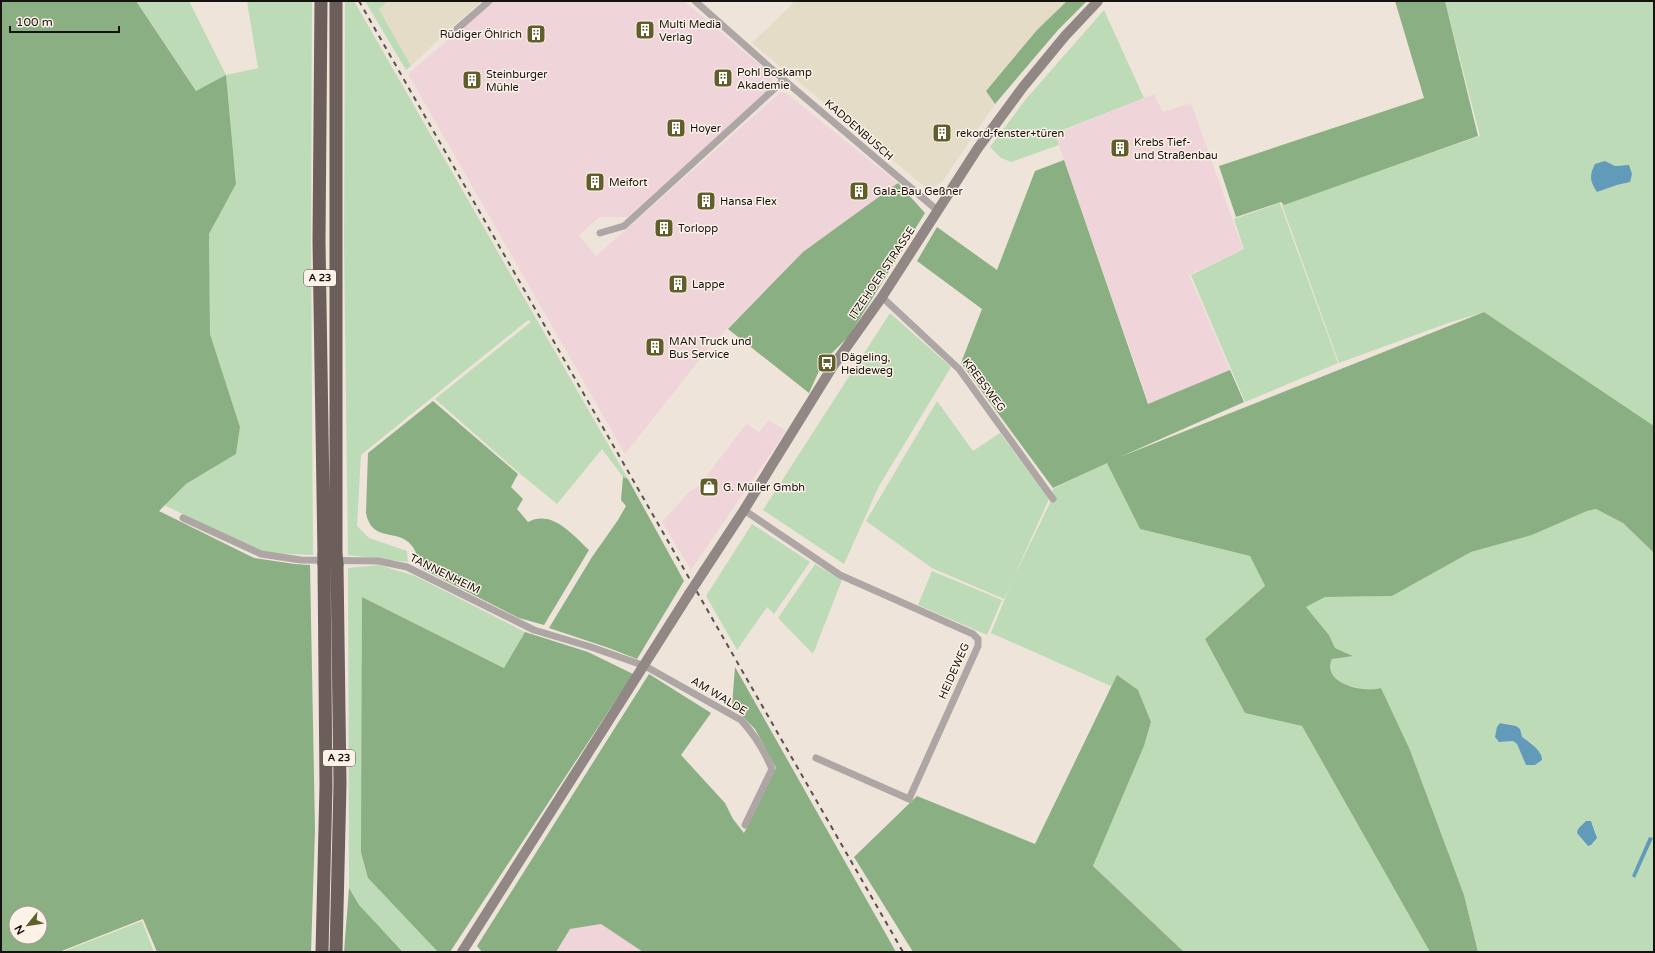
<svg xmlns="http://www.w3.org/2000/svg" width="1655" height="953" viewBox="0 0 1655 953" font-family="'Varela Round',sans-serif">
<style>
.commercial{fill:#efd5d9}
.industrial{fill:#e5dcc7}
.green{fill:#bddbb7;fill-rule:evenodd}
.forest{fill:#8aaf82;fill-rule:evenodd}
.water{fill:#629aba}
.lines{fill:none;stroke-linecap:round;stroke-linejoin:round}
.minor{stroke:#ada6a4;stroke-width:7}
.secondary{stroke:#918784;stroke-width:10}
.motorway{stroke:#6c5e5a;stroke-width:13}
.rail{stroke:#58524d;stroke-width:2;stroke-dasharray:5 5;stroke-linecap:butt}
.secondary-bridge{stroke:#918784;stroke-width:10}
.motorway-bridge{stroke:#6c5e5a;stroke-width:13}
.labels{text-anchor:middle;dominant-baseline:central;stroke-width:3;stroke-linejoin:round;paint-order:stroke}
.shield{fill:#fcf2e7;stroke:#5b5550;stroke-width:1}
.shield-label{font-size:10px;font-weight:bold;fill:#16120f}
.poi-label{font-size:11px;fill:#16120f;stroke:#fcf2e7;text-anchor:start}
.street-label{font-size:11px;fill:#16120f;stroke:#fcf2e7}
</style>
<rect width="100%" height="100%" fill="#efe4d9"/>
<path class="commercial" d="M 494,1 L 684,1 L 772,75 L 773,80 L 772,87 L 628,217 L 600,217 L 579,235 L 596,256 L 781,92 L 786,93 L 898,183 L 803,253 L 712,344 L 625,454 L 408,74 Z
M 1154,94 L 1163,112 L 1191,103 L 1243,249 L 1189,275 L 1230,370 L 1149,404 L 1055,134 Z
M 769,420 L 786,431 L 691,570 L 662,522 L 689,492 L 699,486 L 746,424 L 759,432 Z
M 601,924 L 643,952 L 556,952 L 570,929 Z"/>
<path class="industrial" d="M 388,1 L 482,1 L 453,26 L 411,66 L 379,9 Z
M 795,1 L 1067,1 L 1037,30 L 986,91 L 995,104 L 942,182 L 933,188 L 925,187 L 752,43 Z"/>
<path class="green" d="M 136,1 L 189,1 L 226,75 L 258,68 L 247,1 L 312,1 L 311,243 L 313,555 L 269,553 L 254,549 L 164,505 L 186,484 L 236,454 L 240,427 L 210,334 L 209,234 L 236,183 L 226,76 L 196,91 Z
M 345,1 L 354,1 L 628,479 L 623,477 L 602,449 L 557,504 L 518,472 L 435,399 L 531,322 L 528,320 L 361,455 L 357,526 L 369,538 L 407,551 L 408,562 L 348,555 L 344,245 Z
M 365,1 L 388,1 L 379,9 L 411,66 L 406,70 Z
M 1445,1 L 1654,1 L 1654,426 L 1484,312 L 1448,323 L 1339,363 L 1282,205 L 1480,136 ZM 1605,161 L 1615,166 L 1622,165 L 1630,182 L 1617,185 L 1597,192 Z
M 1104,10 L 1144,98 L 1055,133 L 1059,145 L 1011,162 L 1001,158 L 990,147 L 1026,99 Z
M 1280,203 L 1338,363 L 1245,402 L 1191,275 L 1244,249 L 1234,219 Z
M 890,313 L 951,367 L 879,486 L 844,564 L 763,510 Z
M 937,401 L 973,451 L 1000,433 L 1049,499 L 1004,599 L 932,568 L 866,521 Z
M 1107,462 L 1140,529 L 1250,556 L 1265,586 L 1205,639 L 1245,713 L 1302,726 L 1430,952 L 1184,952 L 1093,866 L 1144,746 L 1151,723 L 1138,690 L 1113,687 L 991,633 L 1012,581 L 1050,503 L 1053,489 Z
M 1596,509 L 1623,523 L 1654,553 L 1654,952 L 1478,952 L 1464,895 L 1410,750 L 1381,688 C 1364,692 1321,685 1332,659 L 1352,655 L 1335,648 L 1329,635 L 1306,607 L 1325,597 L 1392,596 L 1471,552 L 1532,535 L 1587,511 ZM 1500,723 L 1508,724 L 1522,737 L 1532,743 L 1542,760 L 1535,765 L 1526,765 L 1517,744 L 1513,740 L 1502,742 ZM 1591,821 L 1596,833 L 1588,846 L 1577,833 Z
M 752,524 L 810,562 L 774,614 L 767,607 L 737,650 L 706,596 Z
M 815,564 L 842,580 L 813,654 L 778,618 Z
M 379,565 L 415,576 L 525,632 L 505,668 L 362,597 L 368,878 L 438,952 L 404,952 L 358,905 L 349,888 L 348,568 Z
M 932,571 L 1002,600 L 987,635 L 918,605 Z
M 142,921 L 154,952 L 62,952 Z"/>
<path class="forest" d="M 1,1 L 136,1 L 196,91 L 226,75 L 236,184 L 209,234 L 210,334 L 240,427 L 236,454 L 186,484 L 159,511 L 254,558 L 295,564 L 310,565 L 315,830 L 311,952 L 157,952 L 143,919 L 59,952 L 1,952 ZM 16,913 L 40,913 L 40,937 L 16,937 Z
M 1067,1 L 1087,1 L 1058,30 L 995,104 L 986,91 L 1037,30 Z
M 1395,1 L 1445,1 L 1478,136 L 1284,205 L 1281,202 L 1236,217 L 1219,166 L 1424,98 Z
M 1064,160 L 1148,404 L 1230,370 L 1244,402 L 1120,457 L 1484,312 L 1654,426 L 1654,553 L 1623,523 L 1596,509 L 1587,511 L 1532,535 L 1471,552 L 1392,596 L 1325,597 L 1306,607 L 1329,635 L 1335,648 L 1353,656 L 1332,659 C 1321,684 1364,693 1381,688 L 1410,750 L 1464,895 L 1478,952 L 1430,952 L 1302,726 L 1245,713 L 1205,639 L 1265,586 L 1250,556 L 1140,529 L 1107,463 L 1053,488 L 961,363 L 982,309 L 917,261 L 937,227 L 997,270 L 1035,171 Z
M 898,183 L 925,213 L 849,336 L 823,362 L 809,393 L 728,329 L 803,252 Z
M 433,401 L 518,474 L 511,487 L 523,499 L 517,509 L 528,522 C 552,509 573,535 589,550 L 544,625 L 519,618 L 419,567 C 418,560 417,552 412,546 C 398,527 372,544 366,513 L 368,453 Z
M 623,477 L 628,479 L 684,581 L 637,659 L 609,648 L 549,628 L 592,557 L 618,520 L 626,506 L 621,500 Z
M 362,597 L 504,668 L 525,632 L 588,652 L 633,674 L 450,952 L 438,952 L 368,878 L 361,852 Z
M 735,667 L 896,952 L 643,952 L 601,924 L 570,929 L 556,952 L 482,952 L 477,946 L 649,674 L 711,713 L 681,755 L 725,803 L 733,819 L 744,833 L 776,768 L 755,729 L 732,706 Z
M 1117,675 L 1138,690 L 1151,722 L 1144,746 L 1093,866 L 1184,952 L 913,952 L 854,857 L 917,796 L 1035,844 Z
M 349,888 L 359,905 L 403,952 L 344,952 Z"/>
<path class="water" d="M 1605,161 L 1615,166 L 1629,165 L 1632,174 L 1630,182 L 1617,185 L 1597,192 C 1590,181 1589,176 1595,164 Z
M 1500,723 L 1516,726 L 1520,729 L 1522,737 C 1529,741 1543,752 1542,760 L 1535,765 L 1526,765 L 1517,744 L 1513,741 L 1499,742 L 1495,737 L 1497,727 Z
M 1586,821 L 1591,821 L 1597,838 L 1591,845 L 1588,846 L 1577,833 L 1578,829 Z
M 1649,837 L 1653,838 L 1635,878 L 1632,876 Z"/>
<g class="lines">
<path class="minor" d="M 695,1 L 784,80 L 937,210
M 457,29 L 489,1
M 600,233 L 624,226 L 784,80
M 882,297 L 959,369 L 1053,499
M 744,510 L 840,575 L 973,634 L 978,639 L 978,646 L 909,799 L 816,758
M 183,518 L 261,554 L 301,560 L 378,561 L 407,567 L 534,630 L 591,647 L 645,666 L 741,720 C 755,735 764,750 772,769 L 745,825"/>
<path class="secondary" d="M 704,571 L 744,510 L 833,366 L 882,297 L 978,148 L 1023,87 L 1065,36 L 1098,1
M 462,952 L 689,594"/>
<path class="motorway" d="M 321,1 L 319,241 L 324,555
M 336,1 L 336,555
M 322,952 L 326,786 L 324,564
M 336,952 L 340,784 L 337,564"/>
<path class="rail" d="M 359,1 L 903,952"/>
<path class="secondary-bridge" d="M 689,594 L 704,571"/>
<path class="motorway-bridge" d="M 324,555 L 324,564
M 336,555 L 337,564"/>
</g>
<defs>
<g id="building-square" transform="scale(1)"><rect x="-9" y="-9" width="18" height="18" rx="4" fill="#605f2c" stroke="#fcf2e7"/><path d="M-4-6H4V6H1V3H-1V6H-4ZM-2.5-4.3h1.7v1.8h-1.7ZM.8-4.3h1.7v1.8H.8ZM-2.5-1h1.7V.8h-1.7ZM.8-1h1.7V.8H.8Z" fill="#fff"/></g>
<g id="bus-square" transform="scale(1)"><rect x="-9" y="-9" width="18" height="18" rx="4" fill="#605f2c" stroke="#fcf2e7"/><path d="M-5-6H5V4H4V6H2V4H-2V6H-4V4H-5ZM-3.5-4V0h7V-4ZM-3.5 1.2v1.5H-2V1.2ZM2 1.2v1.5H3.5V1.2Z" fill="#fff"/></g>
<g id="shop-square" transform="scale(1)"><rect x="-9" y="-9" width="18" height="18" rx="4" fill="#605f2c" stroke="#fcf2e7"/><path d="M-5-2.5h2.3a2.7 3.5 0 0 1 5.4 0H5L5.5 6h-11ZM-1.5-2.5h3a1.5 2.3 0 0 0-3 0Z" fill="#fff"/></g>
</defs>
<g fill-rule="evenodd">
<use href="#building-square" x="645" y="30"/>
<use href="#building-square" x="536" y="34"/>
<use href="#building-square" x="723" y="78"/>
<use href="#building-square" x="472" y="80"/>
<use href="#building-square" x="676" y="128"/>
<use href="#building-square" x="942" y="133"/>
<use href="#building-square" x="1120" y="148"/>
<use href="#building-square" x="595" y="182"/>
<use href="#building-square" x="859" y="191"/>
<use href="#building-square" x="706" y="201"/>
<use href="#building-square" x="664" y="228"/>
<use href="#building-square" x="678" y="284"/>
<use href="#building-square" x="655" y="347"/>
<use href="#bus-square" x="827" y="363"/>
<use href="#shop-square" x="709" y="487"/>
</g>
<g class="labels">
<g class="shield">
<rect x="304" y="270" width="32" height="16" rx="3"/>
<rect x="323" y="750" width="32" height="16" rx="3"/>
</g>
<g class="shield-label">
<text x="320" y="278">A 23</text>
<text x="339" y="758">A 23</text>
</g>
<g class="poi-label">
<text x="659" y="24">Multi Media<tspan x="659" dy="13">Verlag</tspan></text>
<text x="522" y="34" text-anchor="end">Rüdiger Öhlrich</text>
<text x="737" y="72">Pohl Boskamp<tspan x="737" dy="13">Akademie</tspan></text>
<text x="486" y="74">Steinburger<tspan x="486" dy="13">Mühle</tspan></text>
<text x="690" y="128">Hoyer</text>
<text x="956" y="133">rekord-fenster+türen</text>
<text x="1134" y="142">Krebs Tief-<tspan x="1134" dy="13">und Straßenbau</tspan></text>
<text x="609" y="182">Meifort</text>
<text x="873" y="191">Gala-Bau Geßner</text>
<text x="720" y="201">Hansa Flex</text>
<text x="678" y="228">Torlopp</text>
<text x="692" y="284">Lappe</text>
<text x="669" y="341">MAN Truck und<tspan x="669" dy="13">Bus Service</tspan></text>
<text x="841" y="357">Dägeling,<tspan x="841" dy="13">Heideweg</tspan></text>
<text x="723" y="487">G. Müller Gmbh</text>
</g>
<g class="street-label">
<text transform="translate(859 130) rotate(41)">KADDENBUSCH</text>
<text transform="translate(882 273) rotate(-56)">ITZEHOER STRASSE</text>
<text transform="translate(984 385) rotate(53)">KREBSWEG</text>
<text transform="translate(445 574) rotate(26)">TANNENHEIM</text>
<text transform="translate(954 671) rotate(-66)">HEIDEWEG</text>
<text transform="translate(719 696) rotate(31)">AM WALDE</text>
</g>
</g>
<rect width="1655" height="953" fill="none" stroke="#16120f" stroke-width="4"/>
<g transform="translate(28 925) rotate(240)"><circle r="19" fill="#fcf2e7" stroke="#a09891"/>
<path d="M0-3L7 15L0 10L-7 15Z" fill="#605f2c"/>
<text y="-6" font-size="11" font-weight="bold" text-anchor="middle" fill="#16120f">N</text>
</g>
<path d="M10 26v6h109v-6" fill="none" stroke="#16120f" stroke-width="2"/>
<text x="16" y="26" font-size="12" fill="#16120f" stroke="#fcf2e7" stroke-width="3" paint-order="stroke">100 m</text>
</svg>
